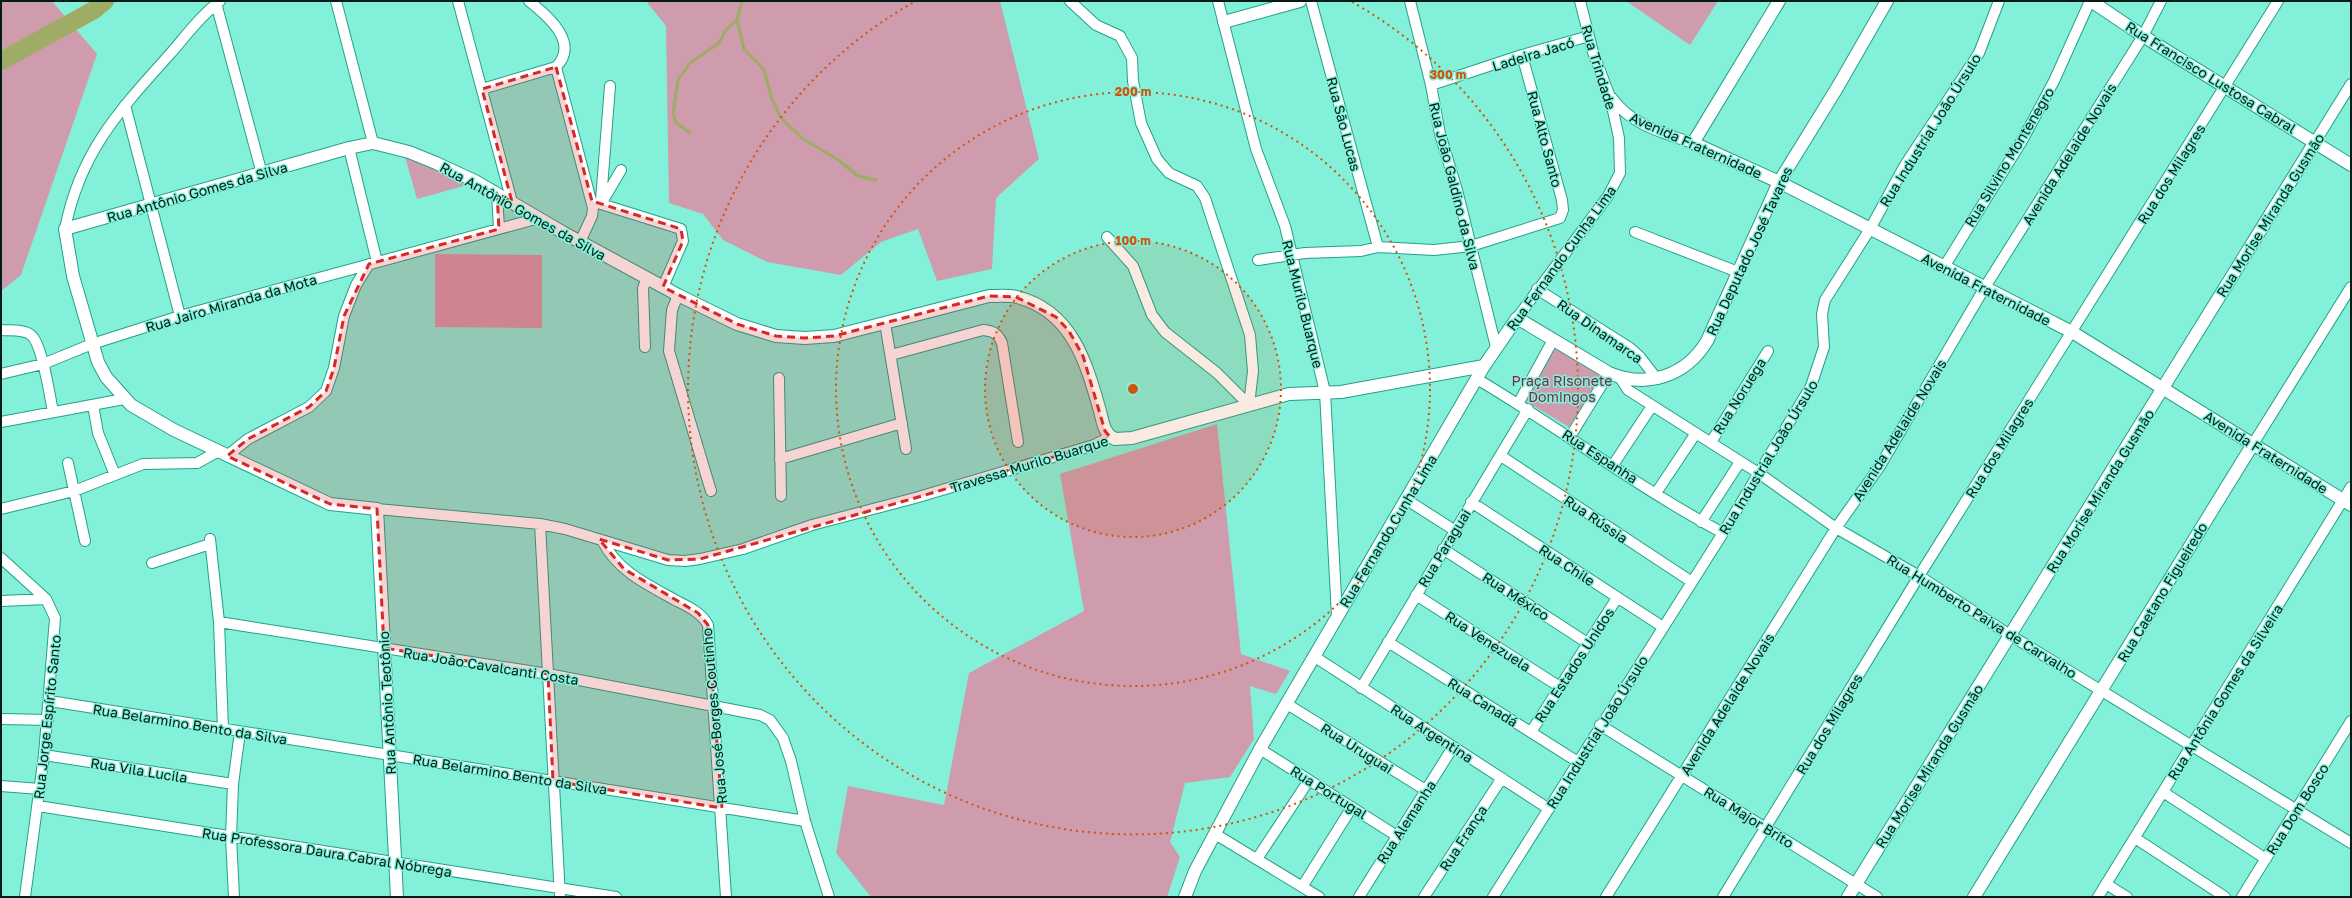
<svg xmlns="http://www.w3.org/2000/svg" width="2352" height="898" viewBox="0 0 2352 898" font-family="'Golos Text',sans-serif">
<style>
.green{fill:#ce9cac}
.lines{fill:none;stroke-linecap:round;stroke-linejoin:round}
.stream{stroke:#9eac66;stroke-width:3}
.river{stroke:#9eac66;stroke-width:18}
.minor-casing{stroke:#259f8a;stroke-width:12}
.tertiary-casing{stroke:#259f8a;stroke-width:14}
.minor{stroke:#fff;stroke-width:10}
.tertiary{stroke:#fff;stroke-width:12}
.marked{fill:#d62828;fill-opacity:0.2;stroke:#d62828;stroke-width:3;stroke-dasharray:8 5;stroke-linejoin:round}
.ring{fill:none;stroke:#d1530d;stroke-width:2;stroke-dasharray:2 4}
.labels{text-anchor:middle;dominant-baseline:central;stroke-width:3;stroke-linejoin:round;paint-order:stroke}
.street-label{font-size:14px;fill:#041c17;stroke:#83f1d9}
.park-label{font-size:14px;fill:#7d274c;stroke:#83f1d9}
.centre{fill:#d1530d;stroke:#83f1d9;stroke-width:2}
.ring-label{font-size:12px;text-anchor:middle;font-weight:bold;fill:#d1530d;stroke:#83f1d9;stroke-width:3;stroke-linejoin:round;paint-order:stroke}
</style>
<rect width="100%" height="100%" fill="#83f1d9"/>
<path class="green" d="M 1,1 L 52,1 L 97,54 L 21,275 L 1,291 Z
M 646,1 L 1000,1 L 1039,159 L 996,198 L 992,269 L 937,281 L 918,229 L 881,242 L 841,275 L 767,262 L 723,240 L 703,214 L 669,203 L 666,26 Z
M 1626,1 L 1718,1 L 1690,45 Z
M 404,153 L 474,183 L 417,199 Z
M 435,254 L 542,255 L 542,328 L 435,327 Z
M 1555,346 L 1601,375 L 1569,427 L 1524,400 Z
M 1217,424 L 1241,654 L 1290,671 L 1276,694 L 1250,686 L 1254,739 L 1230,777 L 1185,783 L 1170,842 L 1180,857 L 1167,897 L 871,897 L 836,853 L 848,786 L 944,805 L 969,673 L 1084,611 L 1060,474 Z"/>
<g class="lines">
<path class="stream" d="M 742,1 L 737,20 L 744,49 L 764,70 L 772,99 L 781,118 L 803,139 L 837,159 L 858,176 L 876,180
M 690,133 L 676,123 L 673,114 L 678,80 L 690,63 L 719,43 L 726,30 L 737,20"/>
<path class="river" d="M 1,61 L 94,10 L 105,1"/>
<g class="minor-casing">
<path id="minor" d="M 336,1 L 373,143
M 458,1 L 512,202
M 529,1 C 548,16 580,43 556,67
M 1070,1 L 1096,25 L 1120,36 L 1132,58 L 1133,81 L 1141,123 L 1157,159 L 1169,173 L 1197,186 L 1205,198 L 1250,335 L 1253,371 L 1249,405
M 1218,1 L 1256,149 L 1285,226 L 1325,392 L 1337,616
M 1311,1 L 1378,247
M 1410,1 L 1431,85 L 1440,134 L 1457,190 L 1496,347
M 216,3 L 262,174
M 556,67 L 593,208 L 592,216 L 580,242
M 1431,85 L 1522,55 L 1589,36
M 482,89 L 556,67
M 1612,98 C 1631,125 1663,133 1693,143
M 125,105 L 180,316
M 2315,142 L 2351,84
M 349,148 L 377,262
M 621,170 L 601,204 L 681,229 L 683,241 L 663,287
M 497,193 L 499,229
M 601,200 L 610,86
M 65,229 C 80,152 119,111 170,54 C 185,37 201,15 220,1
M 1635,232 L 1738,272
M 1107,237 L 1133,266 L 1152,315 L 1165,332 L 1217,373 L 1249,405
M 1258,260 L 1305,253 L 1361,251 L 1378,247 L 1434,250 L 1471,246 L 1560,218 L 1563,210 L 1562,200 L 1522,55
M 1944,267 L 2023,139 L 2054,81 L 2090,1
M 1537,289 L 1630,348 L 1640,357 L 1657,379
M 678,295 L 672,310 L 669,351 L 711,491
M 1517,318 L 1608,196 L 1620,173 L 1619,138 L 1610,97 L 1593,52 L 1580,1
M 885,323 L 906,449
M 1,330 C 10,331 24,329 31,335 C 42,343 50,397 53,412
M 645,347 L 643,288 L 647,278
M 891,355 L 983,330 C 994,331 998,334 1002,343 L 1018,442
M 1,374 L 43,364 L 92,344 L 180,316 L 539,218
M 779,378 L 781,496
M 1477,379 C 1560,428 1638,488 1723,533
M 1621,379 L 1628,390 L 1760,474 L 1836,528 L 1919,576 L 2010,635 L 2351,843
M 1518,404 L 1553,340
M 93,405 L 98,433 L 115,475
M 1,422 L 124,399
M 1570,437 L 1609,373
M 1711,442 L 1768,351
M 2253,444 L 2351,287
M 227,456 L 248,439 L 309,407 L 326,391 L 334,368 L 344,316 L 356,285 L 369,264
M 1501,456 L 1692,582
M 780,459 L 902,423
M 68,463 L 85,541
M 1613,465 L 1652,406
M 1656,493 L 1696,433
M 1407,500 L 1454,530
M 1471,502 L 1663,627
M 1,509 L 74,491 L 143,464 L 197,463 L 217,452
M 377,509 L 540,524 L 565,529 L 668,560 L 685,561 L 700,559 L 743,549 L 812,525 L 915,498 L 1094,445 L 1110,437
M 1701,522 L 1740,462
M 540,524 L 560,897
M 210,539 L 219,622 L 223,729
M 602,540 C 617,571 648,585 677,601 C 689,607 702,613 708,625 L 726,897
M 1443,549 L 1589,644
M 1,558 L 46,599 L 55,618 L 44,755 L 25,897
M 152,563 L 210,544
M 1416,595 L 1560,687
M 1,601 L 46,599
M 219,622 L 548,674 L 760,715 L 770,720 L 783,738 L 791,761 L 805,821 L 829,897
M 1388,642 L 1578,762
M 1315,657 L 1549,809
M 1361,688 L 1528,409
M 50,701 L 805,821
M 1287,704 L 1427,791
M 1,719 L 48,720
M 1600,725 L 1877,897
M 1531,732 L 1617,598
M 1260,749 L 1397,836
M 44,755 L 233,784
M 1,786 L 40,789
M 2163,792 L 2266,859
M 38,806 L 616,897
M 1215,834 L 1319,897
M 2135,838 L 2225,897
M 1257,859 L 1309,780
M 2106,884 L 2127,897
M 1302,887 L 1352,807
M 234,897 L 231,837 L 233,784 L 240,732
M 1359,897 L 1453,747
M 1424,897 L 1502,778
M 1493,897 L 1723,533 L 1811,386 L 1824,347 L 1822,314 L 1825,300 L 1870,229 L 1905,165 L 1979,53 L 1999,1
M 1606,897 L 1836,528 L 1880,466 L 1985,287 L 2143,36 L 2161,1
M 1723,897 L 1919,576 L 2278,1
M 2098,897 L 2351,487
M 2242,897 L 2351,721"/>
</g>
<g class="tertiary-casing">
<path id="tertiary" d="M 1779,1 L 1693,143 L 1779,182 L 2072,332 L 2351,505
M 2091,1 L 2143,36 L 2351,165
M 1224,22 L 1300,1
M 397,897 L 377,509 L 330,504 L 174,430 L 131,405 L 106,377 L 98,362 L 73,276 L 65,229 L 349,148 L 373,143 L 409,152 L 436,163 L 475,181 L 564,233 L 678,295 L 737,324 L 776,336 L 805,338 L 834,336 L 989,296 C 998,296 1008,295 1017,297 C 1072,311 1086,362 1100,411 C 1103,423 1104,434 1115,439 L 1132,438 L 1289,394 L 1341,392 L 1484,366
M 1185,897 L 1195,871 L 1260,749 L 1484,366 L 1517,318 L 1609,373 C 1647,389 1686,376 1707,341 L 1779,182 L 1837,88 L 1887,1
M 1848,897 L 2315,142
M 1974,897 L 2253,444"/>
</g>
<use href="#minor" class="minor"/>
<use href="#tertiary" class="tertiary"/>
</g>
<path class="marked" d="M 556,67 L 592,201 L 681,229 L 683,241 L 663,287 L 737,324 L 776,336 L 805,338 L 834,336 L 989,296 L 1016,297 L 1056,317 L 1069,331 L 1083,356 L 1105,431 L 1110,437 L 1094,445 L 915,498 L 700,559 L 668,560 L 599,539 L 624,569 L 698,613 L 708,625 L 722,808 L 553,781 L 548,674 L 384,648 L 377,509 L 330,504 L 227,456 L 248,439 L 309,407 L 326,391 L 334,368 L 344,316 L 369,264 L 499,229 L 497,193 L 512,202 L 482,89 Z"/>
<circle cx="1133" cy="389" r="148" fill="#d1530d" fill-opacity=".12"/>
<g class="ring">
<circle cx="1133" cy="389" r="148"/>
<circle cx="1133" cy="389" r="297"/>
<path d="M1352 2A445 445 0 1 1 914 2"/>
</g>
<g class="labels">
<g class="street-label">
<text transform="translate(1533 54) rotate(-17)">Ladeira Jacó</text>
<text transform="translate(1599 67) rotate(73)">Rua Trindade</text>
<text transform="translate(2211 77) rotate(32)">Rua Francisco Lustosa Cabral</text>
<text transform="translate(1344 124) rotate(75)">Rua São Lucas</text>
<text transform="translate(1930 130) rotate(-58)">Rua Industrial João Úrsulo</text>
<text transform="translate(1545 139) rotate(75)">Rua Alto Santo</text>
<text transform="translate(1696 145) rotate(24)">Avenida Fraternidade</text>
<text transform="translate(2069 154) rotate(-58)">Avenida Adelaide Novais</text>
<text transform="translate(2009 157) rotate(-59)">Rua Silvino Montenegro</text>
<text transform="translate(2171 174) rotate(-58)">Rua dos Milagres</text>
<text transform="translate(1455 186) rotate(76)">Rua João Galdino da Silva</text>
<text transform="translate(197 192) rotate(-16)">Rua Antônio Gomes da Silva</text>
<text transform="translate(523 211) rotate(29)">Rua Antônio Gomes da Silva</text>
<text transform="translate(2270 215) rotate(-58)">Rua Morise Miranda Gusmão</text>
<text transform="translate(1749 251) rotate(-65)">Rua Deputado José Tavares</text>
<text transform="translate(1561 258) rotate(-54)">Rua Fernando Cunha Lima</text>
<text transform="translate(1986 289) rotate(27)">Avenida Fraternidade</text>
<text transform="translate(231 303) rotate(-16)">Rua Jairo Miranda da Mota</text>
<text transform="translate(1303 304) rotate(76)">Rua Murilo Buarque</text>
<text transform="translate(1600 331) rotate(35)">Rua Dinamarca</text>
<text transform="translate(1739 396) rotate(-58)">Rua Noruega</text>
<text transform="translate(1899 430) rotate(-58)">Avenida Adelaide Novais</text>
<text transform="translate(1999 448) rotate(-58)">Rua dos Milagres</text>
<text transform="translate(2266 452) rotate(32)">Avenida Fraternidade</text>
<text transform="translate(1600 456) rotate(33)">Rua Espanha</text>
<text transform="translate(1768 457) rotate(-59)">Rua Industrial João Úrsulo</text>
<text transform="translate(1029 464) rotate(-17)">Travessa Murilo Buarque</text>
<text transform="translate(2100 491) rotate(-58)">Rua Morise Miranda Gusmão</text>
<text transform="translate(1596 519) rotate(34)">Rua Rússia</text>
<text transform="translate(1388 531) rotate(-59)">Rua Fernando Cunha Lima</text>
<text transform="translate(1444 548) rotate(-59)">Rua Paraguai</text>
<text transform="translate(1567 565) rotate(33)">Rua Chile</text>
<text transform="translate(2162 592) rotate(-59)">Rua Caetano Figueiredo</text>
<text transform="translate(1516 596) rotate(33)">Rua México</text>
<text transform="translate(1982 616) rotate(32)">Rua Humberto Paiva de Carvalho</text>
<text transform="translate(1488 641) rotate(33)">Rua Venezuela</text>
<text transform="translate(1574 665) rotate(-57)">Rua Estados Unidos</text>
<text transform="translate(491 666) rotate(9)">Rua João Cavalcanti Costa</text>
<text transform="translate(2225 692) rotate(-58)">Rua Antônia Gomes da Silveira</text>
<text transform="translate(1483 702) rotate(32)">Rua Canadá</text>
<text transform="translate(387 703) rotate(-93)">Rua Antônio Teotônio</text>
<text transform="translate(1727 704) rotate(-58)">Avenida Adelaide Novais</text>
<text transform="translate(714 716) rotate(-95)">Rua José Borges Coutinho</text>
<text transform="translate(47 717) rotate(-84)">Rua Jorge Espírito Santo</text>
<text transform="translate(190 724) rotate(9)">Rua Belarmino Bento da Silva</text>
<text transform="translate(1829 724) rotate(-59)">Rua dos Milagres</text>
<text transform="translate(1597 732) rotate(-58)">Rua Industrial João Úrsulo</text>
<text transform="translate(1432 733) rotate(33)">Rua Argentina</text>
<text transform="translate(1357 748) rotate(32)">Rua Uruguai</text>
<text transform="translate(1929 766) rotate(-58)">Rua Morise Miranda Gusmão</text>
<text transform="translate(139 770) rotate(9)">Rua Vila Lucila</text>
<text transform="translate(510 774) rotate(9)">Rua Belarmino Bento da Silva</text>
<text transform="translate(1329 792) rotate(32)">Rua Portugal</text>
<text transform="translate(2297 809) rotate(-58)">Rua Dom Bosco</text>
<text transform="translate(1749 817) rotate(32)">Rua Major Brito</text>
<text transform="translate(1406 822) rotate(-57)">Rua Alemanha</text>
<text transform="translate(1463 838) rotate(-57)">Rua França</text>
<text transform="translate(327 852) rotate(9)">Rua Professora Daura Cabral Nóbrega</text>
</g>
<g class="park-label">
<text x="1562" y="380">Praça Risonete<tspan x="1562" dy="16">Domingos</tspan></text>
</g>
</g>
<circle cx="1133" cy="389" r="6" class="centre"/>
<g class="ring-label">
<text x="1448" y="79">300 m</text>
<text x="1133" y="96">200 m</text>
<text x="1133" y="245">100 m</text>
</g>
<rect width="2352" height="898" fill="none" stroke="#041c17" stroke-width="4"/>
</svg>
